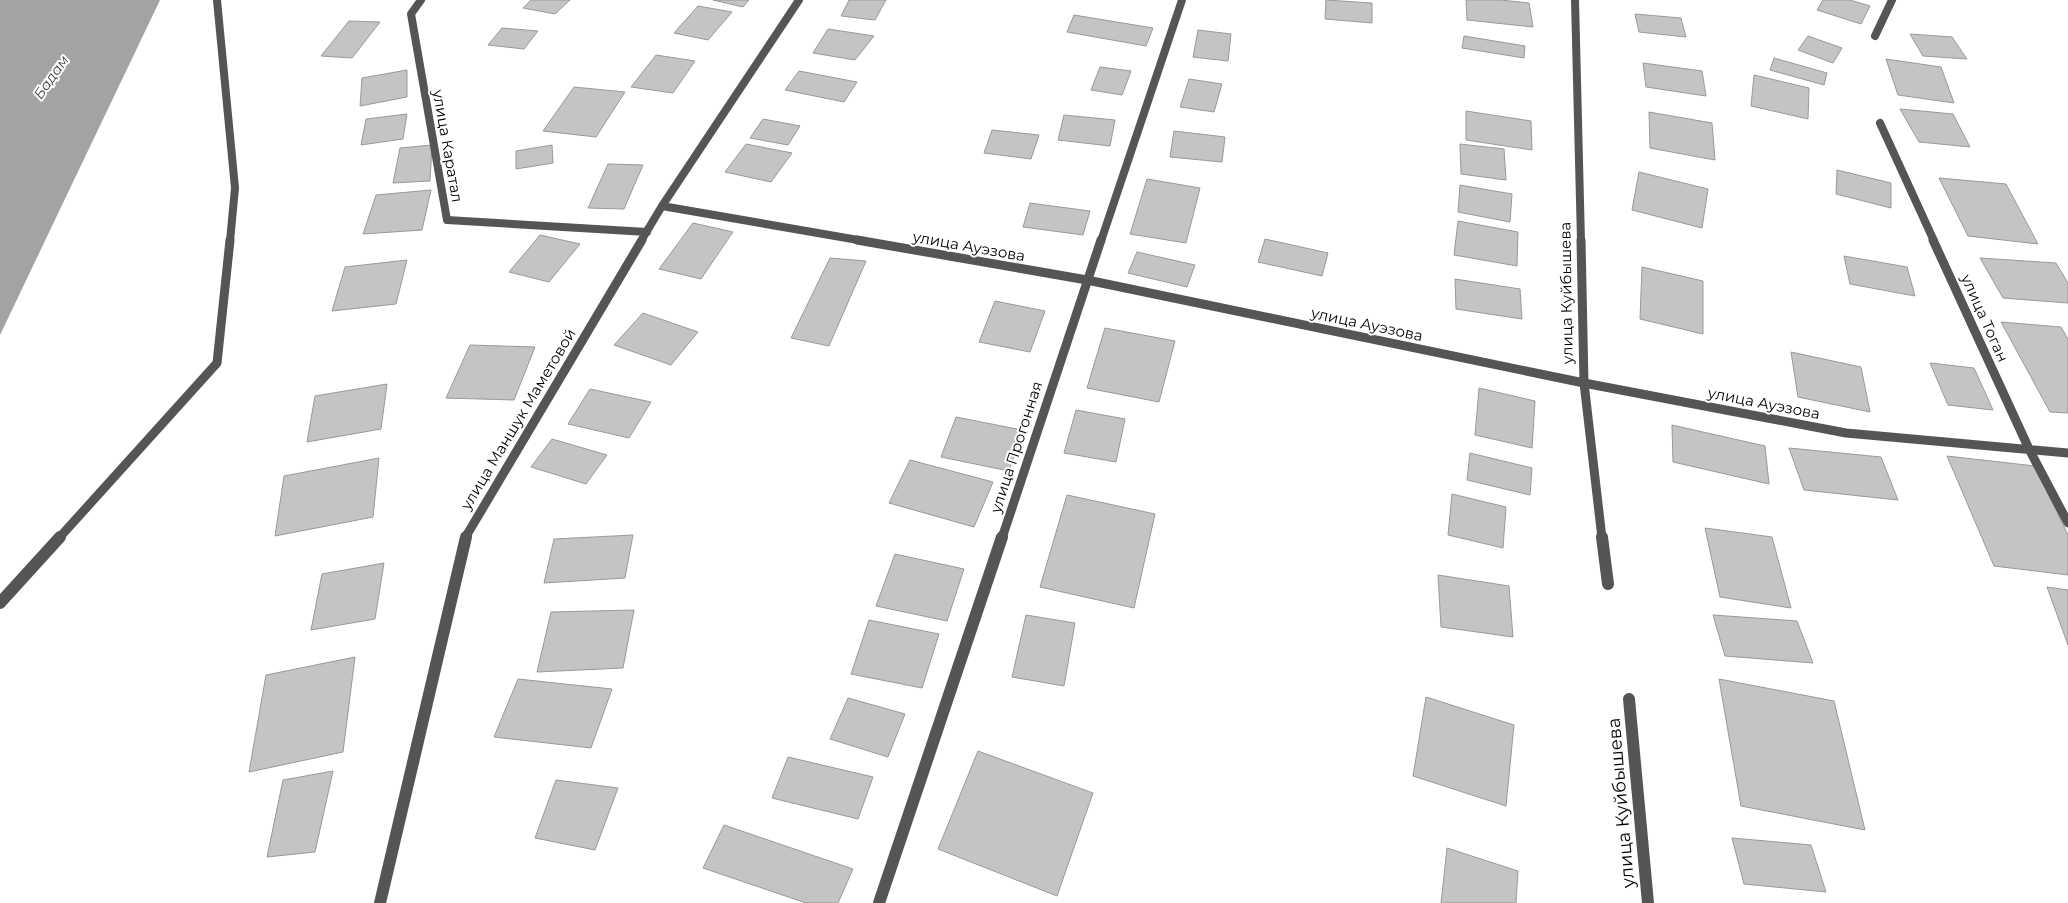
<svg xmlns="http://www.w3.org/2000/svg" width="2068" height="903" viewBox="0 0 2068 903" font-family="Montserrat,sans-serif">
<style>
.water{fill:#a3a3a3}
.building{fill:#c4c4c4;stroke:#999}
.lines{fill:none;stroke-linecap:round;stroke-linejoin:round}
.service-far2{stroke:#555;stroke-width:8}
.service-far1{stroke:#555;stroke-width:9}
.service{stroke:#555;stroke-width:12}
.minor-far2{stroke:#555;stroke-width:8}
.minor-far1{stroke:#555;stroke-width:9}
.minor{stroke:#555;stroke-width:12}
.labels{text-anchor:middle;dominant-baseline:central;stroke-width:4;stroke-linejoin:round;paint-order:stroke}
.far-water-label{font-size:14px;font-style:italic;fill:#444;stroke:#fff}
.street-label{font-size:15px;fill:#000;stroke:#fff}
.near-street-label{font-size:18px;fill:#000;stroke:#fff}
</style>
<rect width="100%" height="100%" fill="#fff"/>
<path class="water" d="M 0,0 L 160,0 L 0,335 Z"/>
<path class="building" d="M 531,0 L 570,0 L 555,14 L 523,8 Z
M 713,0 L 749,0 L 743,7 Z
M 849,0 L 886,0 L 875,20 L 841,16 Z
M 1326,0 L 1372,3 L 1372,23 L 1325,19 Z
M 1466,0 L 1501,0 L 1529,3 L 1533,27 L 1467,20 Z
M 1823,0 L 1850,0 L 1870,6 L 1861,24 L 1817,10 Z
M 698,6 L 732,12 L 708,40 L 674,33 Z
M 1635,14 L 1681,18 L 1686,37 L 1639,32 Z
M 1074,15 L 1153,28 L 1146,46 L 1067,32 Z
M 349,21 L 380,22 L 352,58 L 321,56 Z
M 502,28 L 538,31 L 524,49 L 488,45 Z
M 828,29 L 874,36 L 855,60 L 813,53 Z
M 1198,30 L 1231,34 L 1228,61 L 1193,57 Z
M 1910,34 L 1952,37 L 1967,59 L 1923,56 Z
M 1464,36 L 1525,46 L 1524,58 L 1462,48 Z
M 1808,36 L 1842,48 L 1833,63 L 1798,50 Z
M 656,55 L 695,61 L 673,93 L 631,87 Z
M 1774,58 L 1827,73 L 1824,85 L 1770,70 Z
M 1886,59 L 1941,67 L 1954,103 L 1898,95 Z
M 1643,63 L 1702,71 L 1706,96 L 1646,87 Z
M 1100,67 L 1131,71 L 1122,95 L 1091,90 Z
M 407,70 L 407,97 L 360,106 L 362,78 Z
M 799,71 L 857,82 L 844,102 L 785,90 Z
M 1754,75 L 1809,88 L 1808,119 L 1751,106 Z
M 1189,79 L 1222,84 L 1214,112 L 1180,107 Z
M 574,87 L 625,92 L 596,137 L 543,131 Z
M 1900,109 L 1953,114 L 1970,147 L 1919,142 Z
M 1466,111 L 1531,121 L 1532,150 L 1466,140 Z
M 1649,112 L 1712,123 L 1715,160 L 1650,148 Z
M 407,114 L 403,139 L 361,145 L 366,119 Z
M 1064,115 L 1115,120 L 1110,146 L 1058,140 Z
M 763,119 L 800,126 L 788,145 L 750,138 Z
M 992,130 L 1039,135 L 1031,159 L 984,153 Z
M 1174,131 L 1225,137 L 1222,162 L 1170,157 Z
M 746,144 L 792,153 L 771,182 L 725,172 Z
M 1460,144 L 1504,149 L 1506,180 L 1461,174 Z
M 432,145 L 430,181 L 393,183 L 400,148 Z
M 552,145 L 553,163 L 516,169 L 516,151 Z
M 608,164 L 643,165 L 624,209 L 588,208 Z
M 1837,170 L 1891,183 L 1891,208 L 1836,194 Z
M 1639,172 L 1708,189 L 1702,228 L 1632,210 Z
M 1939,178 L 2006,184 L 2038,244 L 1968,236 Z
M 1147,179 L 1200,188 L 1186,243 L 1130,234 Z
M 1460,185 L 1512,194 L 1510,222 L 1458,212 Z
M 431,190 L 422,230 L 363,234 L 376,195 Z
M 1030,203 L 1090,211 L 1083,235 L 1023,227 Z
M 1458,221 L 1518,232 L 1517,266 L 1454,255 Z
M 693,223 L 733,232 L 701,279 L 659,269 Z
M 540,235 L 580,244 L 549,282 L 509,272 Z
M 1265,239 L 1328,253 L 1322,276 L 1258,262 Z
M 1137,252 L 1195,265 L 1187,287 L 1128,273 Z
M 1844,256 L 1907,267 L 1915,296 L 1850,284 Z
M 830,258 L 866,261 L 829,346 L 791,338 Z
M 1980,258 L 2056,263 L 2068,283 L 2068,303 L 2003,298 Z
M 407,260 L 396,304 L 332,311 L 345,267 Z
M 1642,267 L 1703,281 L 1703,334 L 1640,319 Z
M 1455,279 L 1520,289 L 1522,319 L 1456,309 Z
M 995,301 L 1045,311 L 1030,352 L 979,342 Z
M 643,313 L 698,332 L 671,365 L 614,345 Z
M 2001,322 L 2061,327 L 2068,339 L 2068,413 L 2050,412 Z
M 1105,328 L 1175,341 L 1159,402 L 1087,388 Z
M 470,345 L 535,347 L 514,400 L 446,398 Z
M 1791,352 L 1861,367 L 1870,412 L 1798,397 Z
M 1930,363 L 1974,368 L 1993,410 L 1948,405 Z
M 387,384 L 381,429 L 307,442 L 315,396 Z
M 1479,388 L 1535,401 L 1532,448 L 1475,435 Z
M 590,389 L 651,402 L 629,438 L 568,424 Z
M 1076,410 L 1125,419 L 1116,462 L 1064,453 Z
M 956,417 L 1022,430 L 1009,471 L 941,457 Z
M 1672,425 L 1765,446 L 1769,484 L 1673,462 Z
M 552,439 L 607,455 L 586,484 L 531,467 Z
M 1789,448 L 1881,457 L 1898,500 L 1804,490 Z
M 1470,453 L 1532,468 L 1530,495 L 1467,480 Z
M 1947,456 L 2035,466 L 2068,535 L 2068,575 L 1994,566 Z
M 379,458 L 373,517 L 275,536 L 284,476 Z
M 910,460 L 993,482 L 974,527 L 889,503 Z
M 1452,494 L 1506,507 L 1503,548 L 1448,535 Z
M 1067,495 L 1155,514 L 1134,608 L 1040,587 Z
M 1705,528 L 1772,537 L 1791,608 L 1720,597 Z
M 633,535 L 625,578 L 544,583 L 554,539 Z
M 895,554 L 964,569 L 947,621 L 876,606 Z
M 384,563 L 375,619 L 311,630 L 322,574 Z
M 1438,575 L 1509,586 L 1513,637 L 1441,627 Z
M 2047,587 L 2068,590 L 2068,645 Z
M 634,610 L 623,668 L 537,672 L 551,612 Z
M 1026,615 L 1075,623 L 1064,686 L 1012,677 Z
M 1713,615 L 1797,621 L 1813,663 L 1725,656 Z
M 869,620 L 939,634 L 922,688 L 851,674 Z
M 355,657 L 343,752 L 249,772 L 266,675 Z
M 518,679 L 612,689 L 591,748 L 494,737 Z
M 1719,679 L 1834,701 L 1865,830 L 1741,806 Z
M 1426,697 L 1514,725 L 1506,806 L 1413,776 Z
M 848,698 L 905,714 L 888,757 L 830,739 Z
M 978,751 L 1093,793 L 1057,896 L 938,849 Z
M 788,757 L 873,777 L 858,819 L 772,798 Z
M 333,771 L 315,852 L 267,857 L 283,780 Z
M 556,780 L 618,788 L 595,850 L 535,838 Z
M 724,825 L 853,869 L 838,903 L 806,903 L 703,868 Z
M 1732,838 L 1811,845 L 1826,892 L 1744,884 Z
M 1447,848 L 1518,871 L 1516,903 L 1441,903 Z"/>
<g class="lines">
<path class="service-far2" d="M 217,0 L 235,188 L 230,241"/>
<path class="service-far1" d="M 59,538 L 217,363 L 230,240"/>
<path class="service" d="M 0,603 L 60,537"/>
<path class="minor-far2" d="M 421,0 L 411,14 L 447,220 L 647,232
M 1575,0 L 1581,241
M 1875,36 L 1892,0
M 1880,123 L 1934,241
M 662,206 L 864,241
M 641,241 L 662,206 L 799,0
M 1101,241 L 1182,0"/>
<path class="minor-far1" d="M 857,240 L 1087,280 L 1584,383 L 1846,433 L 2068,453
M 1581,240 L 1584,383 L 1602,538
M 1933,240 L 2029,449 L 2068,523
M 465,538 L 642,240
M 1002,538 L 1101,240"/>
<path class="minor" d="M 1602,537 L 1608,584
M 1629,699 L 1648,903
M 380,903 L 466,537
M 879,903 L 1002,537"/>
</g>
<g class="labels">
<g class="far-water-label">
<text transform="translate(51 77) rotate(-55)">Бадам</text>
</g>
<g class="street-label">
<text transform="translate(448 146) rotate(80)">улица Каратал</text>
<text transform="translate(969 246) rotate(10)">улица Ауэзова</text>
<text transform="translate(1566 293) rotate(-91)">улица Куйбышева</text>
<text transform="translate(1985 318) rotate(66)">улица Тоган</text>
<text transform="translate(1367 324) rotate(12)">улица Ауэзова</text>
<text transform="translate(1764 403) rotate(11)">улица Ауэзова</text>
<text transform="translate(518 419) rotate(-59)">улица Маншук Маметовой</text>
<text transform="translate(1016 447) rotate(-72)">улица Прогонная</text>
</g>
<g class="near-street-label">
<text transform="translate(1621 803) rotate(-95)">улица Куйбышева</text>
</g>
</g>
</svg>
